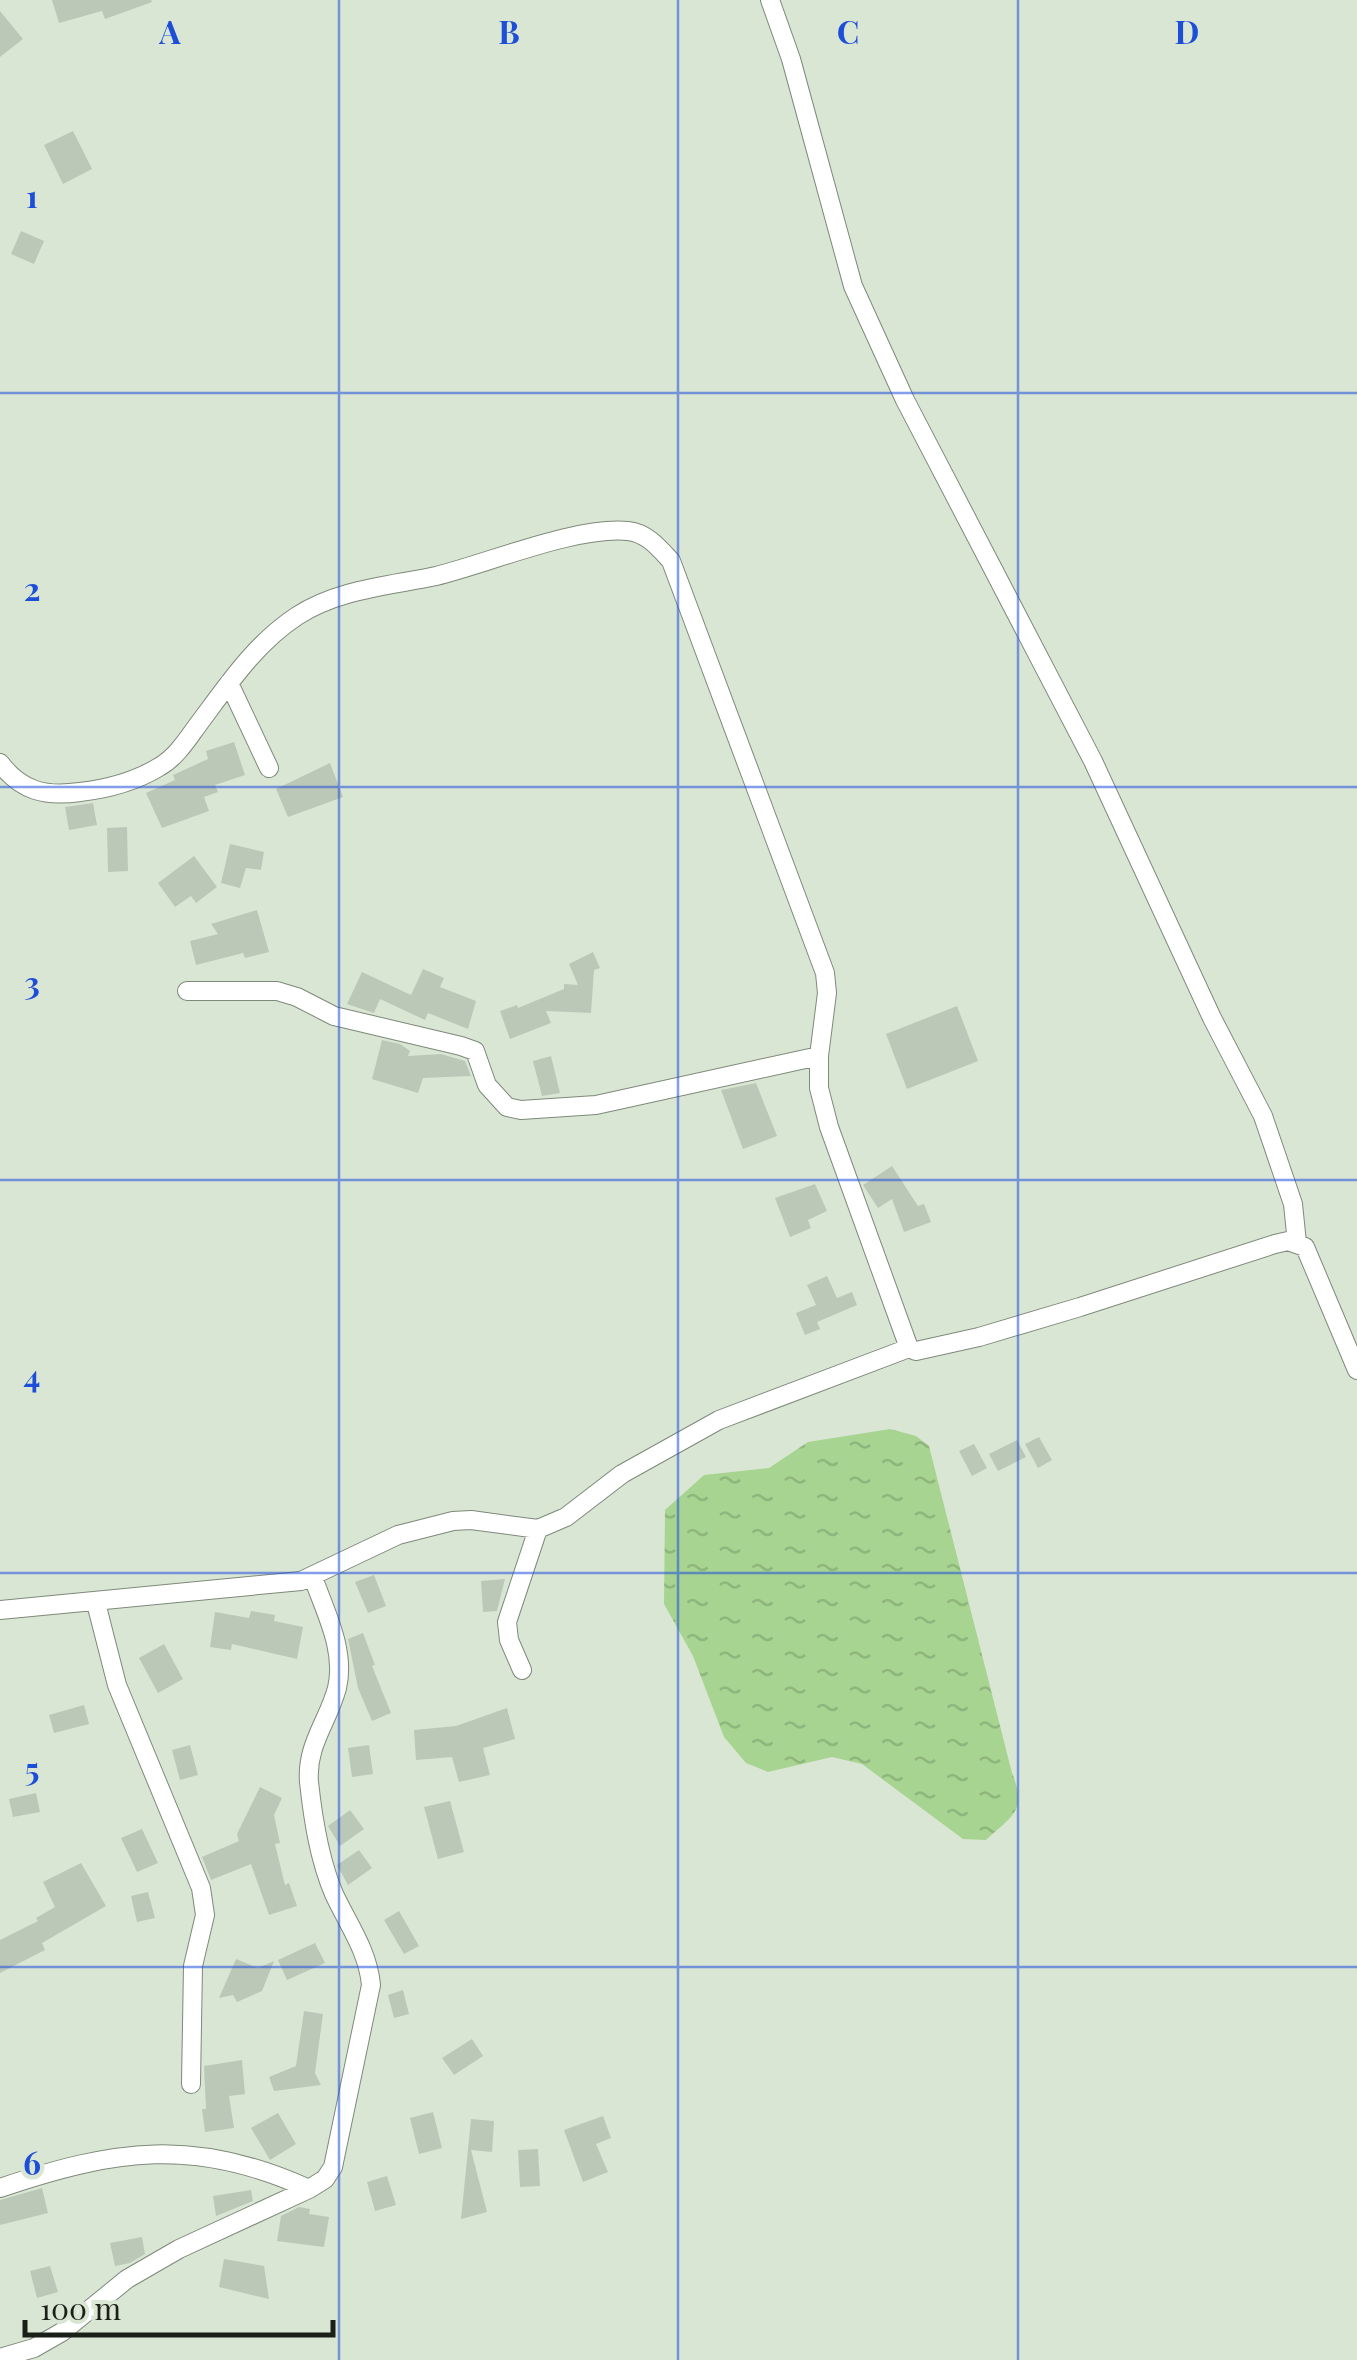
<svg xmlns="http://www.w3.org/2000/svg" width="1357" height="2360" viewBox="0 0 1357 2360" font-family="'Playfair Display',serif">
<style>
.water{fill:url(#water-ripples)}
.building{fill:#bcc8b7}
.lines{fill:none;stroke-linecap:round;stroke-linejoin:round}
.street-casing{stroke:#7e8979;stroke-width:20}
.street{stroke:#fff;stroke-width:18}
.grid{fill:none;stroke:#1d4ed8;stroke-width:2.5;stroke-opacity:0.55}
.grid-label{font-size:32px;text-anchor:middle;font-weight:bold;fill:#1d4ed8;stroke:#dae6d4;stroke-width:9;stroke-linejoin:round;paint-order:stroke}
</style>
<defs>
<pattern id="water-ripples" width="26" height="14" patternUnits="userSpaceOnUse" patternTransform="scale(2.5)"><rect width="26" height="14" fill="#a7d491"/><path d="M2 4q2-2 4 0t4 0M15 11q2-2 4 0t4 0" fill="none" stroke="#8fb67c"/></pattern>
</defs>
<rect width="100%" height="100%" fill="#dae6d4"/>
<path class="water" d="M 890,1429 L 916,1436 L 929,1446 L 1012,1773 C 1027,1811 1013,1815 986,1840 L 963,1839 L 862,1764 L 832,1757 L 768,1772 L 746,1763 L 724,1737 L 693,1656 L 664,1604 L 665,1510 L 704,1475 L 769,1468 L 808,1442 Z"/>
<path class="building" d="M 52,0 L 151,0 L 152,2 L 105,19 L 102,11 L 59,23 Z
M 0,11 L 23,39 L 0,57 Z
M 73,131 L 92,169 L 63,184 L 44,145 Z
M 21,231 L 44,241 L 34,264 L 11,254 Z
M 234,742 L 245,775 L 215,785 L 218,792 L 204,797 L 209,811 L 162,828 L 146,793 L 175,780 L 173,775 L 208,759 L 206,751 Z
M 330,763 L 343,797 L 288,817 L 276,789 Z
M 93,803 L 97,825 L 69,830 L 65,807 Z
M 127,827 L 128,871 L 108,872 L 107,828 Z
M 230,844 L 264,852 L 261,870 L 246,868 L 240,888 L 221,883 Z
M 194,856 L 217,887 L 196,903 L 191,896 L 175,907 L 158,883 Z
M 257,910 L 269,952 L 245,958 L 243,953 L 196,965 L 190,941 L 218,934 L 211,924 Z
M 593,952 L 600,968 L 594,970 L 591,1013 L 546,1011 L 551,1023 L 510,1039 L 500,1011 L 517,1005 L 518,1008 L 564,989 L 564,984 L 578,985 L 569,964 Z
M 423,969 L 444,978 L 440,987 L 476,1001 L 468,1029 L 428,1013 L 425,1020 L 380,999 L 374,1013 L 347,1004 L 362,972 L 411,995 Z
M 957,1006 L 978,1061 L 907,1089 L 886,1034 Z
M 382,1040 L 400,1044 L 410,1051 L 408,1056 L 441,1054 L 465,1061 L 471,1076 L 423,1078 L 418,1093 L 372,1079 Z
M 551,1056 L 560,1093 L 542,1096 L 533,1061 Z
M 756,1083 L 777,1136 L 743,1149 L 721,1090 Z
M 892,1166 L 918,1206 L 924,1204 L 931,1222 L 904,1232 L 892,1199 L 878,1208 L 863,1185 Z
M 815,1184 L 827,1211 L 808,1220 L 811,1228 L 790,1237 L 775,1198 Z
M 827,1276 L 837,1298 L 852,1292 L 857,1305 L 817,1322 L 820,1329 L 805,1335 L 796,1313 L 816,1305 L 807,1285 Z
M 1039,1437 L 1052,1460 L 1038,1468 L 1025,1444 Z
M 1017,1440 L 1026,1457 L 998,1471 L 989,1454 Z
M 974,1444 L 987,1468 L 972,1476 L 959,1451 Z
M 374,1575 L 386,1606 L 368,1613 L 355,1582 Z
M 505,1579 L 497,1611 L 483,1612 L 481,1581 Z
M 251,1611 L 275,1615 L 274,1621 L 303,1627 L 297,1659 L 232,1644 L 231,1650 L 210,1647 L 215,1612 L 249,1618 Z
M 363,1633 L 375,1665 L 372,1666 L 391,1713 L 372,1721 L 358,1688 L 348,1639 Z
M 164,1644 L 183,1679 L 158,1693 L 139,1658 Z
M 84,1705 L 89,1724 L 54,1733 L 49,1715 Z
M 507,1708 L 515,1739 L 483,1748 L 490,1775 L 459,1782 L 452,1757 L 416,1760 L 414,1730 L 456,1726 Z
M 190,1745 L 198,1775 L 180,1780 L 172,1750 Z
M 369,1745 L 373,1774 L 352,1777 L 348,1748 Z
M 260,1787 L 282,1798 L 274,1815 L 280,1843 L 275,1844 L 285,1885 L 289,1883 L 297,1906 L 269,1915 L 251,1864 L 211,1880 L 202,1857 L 239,1841 L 237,1834 Z
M 36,1793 L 40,1812 L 13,1817 L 9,1799 Z
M 450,1801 L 464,1852 L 438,1859 L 424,1807 Z
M 350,1810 L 364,1829 L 340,1846 L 328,1826 Z
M 142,1829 L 158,1863 L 137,1872 L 121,1838 Z
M 359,1850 L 372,1868 L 348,1885 L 337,1865 Z
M 81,1863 L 106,1906 L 42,1943 L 45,1950 L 0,1973 L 0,1940 L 38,1921 L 36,1918 L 55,1907 L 43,1882 Z
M 148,1892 L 155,1918 L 137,1922 L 131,1896 Z
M 399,1911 L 419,1946 L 404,1954 L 384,1920 Z
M 315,1943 L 325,1963 L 287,1980 L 278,1960 Z
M 236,1959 L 258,1968 L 274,1961 L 262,1991 L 237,2002 L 233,1995 L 219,1998 Z
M 403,1990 L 409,2014 L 394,2018 L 388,1995 Z
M 304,2011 L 323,2014 L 315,2073 L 321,2085 L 274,2091 L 269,2077 L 296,2066 Z
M 472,2039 L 483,2056 L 454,2075 L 442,2058 Z
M 242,2060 L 245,2094 L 229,2096 L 234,2128 L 205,2132 L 202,2109 L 206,2109 L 204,2066 Z
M 433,2112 L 442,2148 L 419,2154 L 410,2118 Z
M 278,2113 L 296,2144 L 270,2160 L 251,2128 Z
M 603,2116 L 611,2138 L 596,2144 L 608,2172 L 583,2182 L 564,2130 Z
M 471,2119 L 494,2121 L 492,2152 L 471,2150 L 487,2212 L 461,2219 Z
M 538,2149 L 540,2186 L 520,2187 L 518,2150 Z
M 387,2176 L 396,2205 L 375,2211 L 367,2182 Z
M 42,2188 L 48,2213 L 0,2225 L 0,2200 Z
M 251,2190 L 253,2201 L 216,2216 L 213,2196 Z
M 299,2207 L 310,2209 L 309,2214 L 329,2217 L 324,2247 L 277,2241 L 281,2216 Z
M 142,2237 L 145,2254 L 130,2263 L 115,2266 L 110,2243 Z
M 224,2259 L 264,2266 L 269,2299 L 219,2287 Z
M 50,2266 L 58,2292 L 37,2298 L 30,2271 Z"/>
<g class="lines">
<g class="street-casing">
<path id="street" d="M 770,0 L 791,59 L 853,286 L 905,400 L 1093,761 L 1212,1018 L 1263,1116 L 1293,1204 L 1297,1243
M 229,683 L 269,768
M 0,763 C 21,791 45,797 80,792 C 106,789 136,781 159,767 C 177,757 188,738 200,722 C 229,683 256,643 297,616 C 339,589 389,586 436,576 C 489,563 576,526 628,531 C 647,533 659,548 671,561 L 825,973 L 827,993 L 819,1056 L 819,1088 L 829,1127 L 909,1348
M 187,991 L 277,991 L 297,997 L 334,1016 L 461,1046 L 475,1051 L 487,1085 L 507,1107 L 521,1110 L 596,1105 L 819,1056
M 96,1603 L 117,1685 L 201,1888 L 205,1915 L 193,1966 L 191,2084
M 0,1610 L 301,1581 L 398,1535 L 453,1521 L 471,1520 L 538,1529 L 566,1517 L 622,1474 L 719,1420 L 909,1348 L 916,1351 L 979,1337 L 1080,1307 L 1275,1244 L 1288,1241 L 1305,1247 L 1357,1370
M 522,1670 L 509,1640 L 507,1622 L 538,1529
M 0,2188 C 115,2149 195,2137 309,2189
M 0,2358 L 34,2348 L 62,2332 L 127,2279 L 179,2249 L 309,2189 L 325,2179 L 333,2167 L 371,1985 C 368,1951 348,1924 334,1894 C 319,1859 313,1819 309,1782 C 306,1745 328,1722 337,1688 C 346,1650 325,1612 313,1577"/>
</g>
<use href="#street" class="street"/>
</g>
<path class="grid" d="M 339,0 L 339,2360M 678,0 L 678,2360M 1018,0 L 1018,2360M 0,393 L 1357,393M 0,787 L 1357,787M 0,1180 L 1357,1180M 0,1573 L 1357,1573M 0,1967 L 1357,1967"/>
<g class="grid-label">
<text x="170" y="44">A</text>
<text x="509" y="44">B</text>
<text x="848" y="44">C</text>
<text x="1187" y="44">D</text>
<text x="32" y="208">1</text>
<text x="32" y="601">2</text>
<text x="32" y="995">3</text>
<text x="32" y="1388">4</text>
<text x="32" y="1781">5</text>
<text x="32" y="2175">6</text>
</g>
<path d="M25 2320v15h308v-15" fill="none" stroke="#1a1f18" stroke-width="5"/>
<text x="40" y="2320" font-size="30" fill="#1a1f18" stroke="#dae6d4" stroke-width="8" paint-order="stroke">100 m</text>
</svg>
